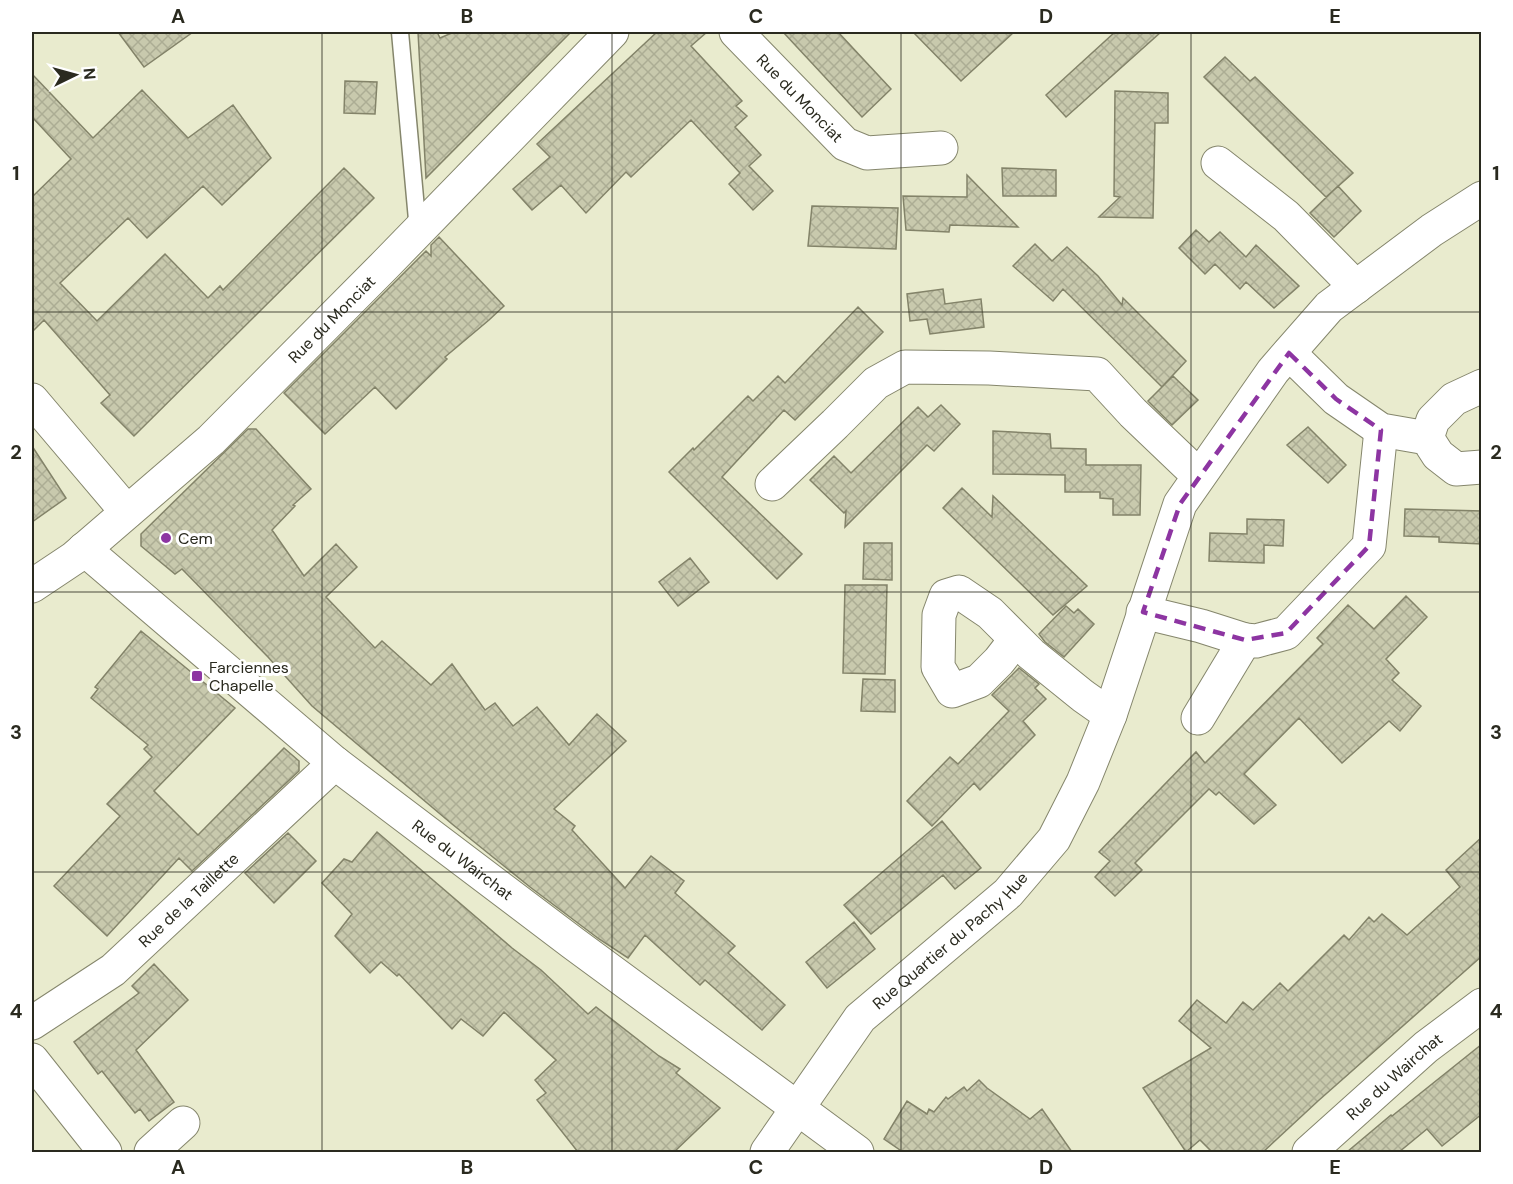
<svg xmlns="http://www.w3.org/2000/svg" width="1513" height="1184" viewBox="0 0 1513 1184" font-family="'DM Sans',sans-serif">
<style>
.building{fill:url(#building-cross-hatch);stroke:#838369;stroke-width:1.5}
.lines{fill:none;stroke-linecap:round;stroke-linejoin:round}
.lane-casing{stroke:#85866c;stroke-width:19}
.street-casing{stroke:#85866c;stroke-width:35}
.lane{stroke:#fff;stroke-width:16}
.street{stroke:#fff;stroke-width:33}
.marked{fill:none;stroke:#8d35a2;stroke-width:4.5;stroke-dasharray:12 8;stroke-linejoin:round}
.grid{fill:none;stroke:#2a2a1f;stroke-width:1.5;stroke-opacity:0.55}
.poi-dot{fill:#8d35a2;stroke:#fff;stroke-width:2}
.labels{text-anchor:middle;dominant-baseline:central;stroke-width:6;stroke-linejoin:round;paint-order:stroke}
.street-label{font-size:16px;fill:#2a2a1f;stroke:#fff}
.poi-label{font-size:16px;fill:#2a2a1f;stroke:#fff;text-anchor:start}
.neatline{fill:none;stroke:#2a2a1f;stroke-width:2}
.grid-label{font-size:20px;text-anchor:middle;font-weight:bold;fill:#2a2a1f}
</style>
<defs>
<pattern id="building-cross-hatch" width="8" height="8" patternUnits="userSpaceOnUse" patternTransform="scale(1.5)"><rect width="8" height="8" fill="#c8c9ad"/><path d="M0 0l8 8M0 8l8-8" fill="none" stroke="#acad94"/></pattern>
</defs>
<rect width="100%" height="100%" fill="#e9ebce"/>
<path class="building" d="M 118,32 L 193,32 L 144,67 Z
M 418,32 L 437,32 L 440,38 L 454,32 L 571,32 L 426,178 Z
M 657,32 L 707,32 L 691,46 L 742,101 L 736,106 L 747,116 L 735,127 L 761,155 L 749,166 L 773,191 L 753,210 L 729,184 L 740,173 L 691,120 L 631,177 L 626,172 L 586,213 L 561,185 L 532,210 L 513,189 L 550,157 L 537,144 Z
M 783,32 L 838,32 L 891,89 L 862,117 Z
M 913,32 L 1014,32 L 961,81 Z
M 1115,32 L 1161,32 L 1066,117 L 1046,95 Z
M 1225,57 L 1250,81 L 1255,77 L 1353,173 L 1326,197 L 1204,77 Z
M 32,74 L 93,138 L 142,90 L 188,138 L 233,105 L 271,158 L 222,205 L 203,186 L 147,238 L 128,218 L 60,283 L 97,321 L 165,254 L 208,298 L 220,286 L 223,290 L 344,168 L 374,198 L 134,436 L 101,403 L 110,395 L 44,320 L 32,332 L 32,197 L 71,159 L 32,117 Z
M 345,81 L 377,82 L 375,114 L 344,113 Z
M 1115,91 L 1168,93 L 1168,123 L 1155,123 L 1153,218 L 1099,217 L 1120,197 L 1114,196 Z
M 1002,168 L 1056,170 L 1056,196 L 1003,196 Z
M 967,175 L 1018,227 L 950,225 L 949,232 L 906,230 L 903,196 L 967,197 Z
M 1338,186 L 1361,211 L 1334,237 L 1310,213 Z
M 812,206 L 898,208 L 896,249 L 808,246 Z
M 1196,230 L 1209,242 L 1220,232 L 1246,257 L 1256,245 L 1299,286 L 1274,308 L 1246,282 L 1240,289 L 1215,264 L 1205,274 L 1179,248 Z
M 439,237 L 504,306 L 489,320 L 445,357 L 447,359 L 396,409 L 375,387 L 325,434 L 284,393 L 426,251 L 431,256 L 431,245 Z
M 1035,244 L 1052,261 L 1067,247 L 1098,276 L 1122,305 L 1123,298 L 1186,361 L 1162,387 L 1063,289 L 1053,301 L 1013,266 Z
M 943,289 L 945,304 L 981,299 L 984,327 L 930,334 L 927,319 L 910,321 L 907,294 Z
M 858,307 L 883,332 L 795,420 L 784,410 L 722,477 L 802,554 L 777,579 L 669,472 L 693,448 L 694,450 L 748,396 L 753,401 L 778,376 L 785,383 Z
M 1173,376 L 1198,400 L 1172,425 L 1148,401 Z
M 941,405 L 960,424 L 934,451 L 927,445 L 845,527 L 846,511 L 844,513 L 810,480 L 834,456 L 851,473 L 918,407 L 928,417 Z
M 1308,427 L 1346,465 L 1328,483 L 1287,445 Z
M 248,429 L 256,429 L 311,489 L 293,505 L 295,506 L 272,530 L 304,576 L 336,544 L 357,567 L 326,597 L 375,648 L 382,641 L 431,685 L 452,664 L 485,710 L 495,703 L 513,726 L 537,707 L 569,745 L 597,714 L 626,741 L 554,809 L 575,826 L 572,830 L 625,888 L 651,856 L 684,881 L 675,893 L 735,946 L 728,953 L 785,1005 L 762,1030 L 705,980 L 700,985 L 645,935 L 628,958 L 599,939 L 530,887 L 452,824 L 312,706 L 268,657 L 182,569 L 175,574 L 141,546 L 141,534 Z
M 993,431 L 1050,434 L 1051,448 L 1086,449 L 1086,465 L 1141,465 L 1140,515 L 1113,515 L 1113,499 L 1100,498 L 1100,492 L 1065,492 L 1065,475 L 993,474 Z
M 32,446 L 66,498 L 32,522 Z
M 962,488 L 992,517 L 993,496 L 1087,586 L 1053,615 L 943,508 Z
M 1405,509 L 1482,511 L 1482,544 L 1439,542 L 1439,537 L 1404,536 Z
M 1247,519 L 1284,520 L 1283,546 L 1264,545 L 1264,563 L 1209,561 L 1210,533 L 1247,534 Z
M 864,543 L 892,543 L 892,580 L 863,579 Z
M 690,558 L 709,582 L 678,606 L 659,582 Z
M 845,585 L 887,585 L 885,674 L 843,673 Z
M 1406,596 L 1427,617 L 1386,659 L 1399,673 L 1392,680 L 1421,706 L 1400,731 L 1389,721 L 1342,763 L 1299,718 L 1244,774 L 1276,805 L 1254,824 L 1219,792 L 1216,795 L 1209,789 L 1135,863 L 1142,870 L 1115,896 L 1095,877 L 1110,861 L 1099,852 L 1196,752 L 1205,763 L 1233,735 L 1323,644 L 1317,638 L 1348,605 L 1374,629 Z
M 1066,606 L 1074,613 L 1078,609 L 1094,624 L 1064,657 L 1045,642 L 1039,634 Z
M 141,631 L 235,708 L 154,791 L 198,835 L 284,748 L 299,761 L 299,771 L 192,871 L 179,858 L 107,936 L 54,886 L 120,816 L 107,804 L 152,757 L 144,749 L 148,745 L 91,698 L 98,689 L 95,687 Z
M 1019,668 L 1039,684 L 1035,688 L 1046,699 L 1023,721 L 1035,735 L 980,790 L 974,783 L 932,826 L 907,801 L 950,757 L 958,764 L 1009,711 L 992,695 Z
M 863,679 L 895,680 L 895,712 L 861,711 Z
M 942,821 L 981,868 L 955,889 L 943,875 L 871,934 L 844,905 Z
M 377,832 L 512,948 L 541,970 L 588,1014 L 596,1007 L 659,1056 L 680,1069 L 676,1073 L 720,1108 L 674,1152 L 578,1152 L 537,1100 L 546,1093 L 535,1080 L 556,1060 L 504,1012 L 483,1036 L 461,1019 L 452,1029 L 399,974 L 397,976 L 381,962 L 370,973 L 335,936 L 352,914 L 322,883 L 344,859 L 352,862 Z
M 288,833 L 316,861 L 274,903 L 245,873 Z
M 1482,837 L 1482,956 L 1318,1101 L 1263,1152 L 1212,1152 L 1200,1140 L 1186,1152 L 1143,1088 L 1211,1048 L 1179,1021 L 1197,1000 L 1226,1023 L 1243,1002 L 1253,1010 L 1280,983 L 1288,991 L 1344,935 L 1349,940 L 1369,917 L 1374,922 L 1382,914 L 1407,935 L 1460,887 L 1446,870 Z
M 854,922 L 875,949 L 827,988 L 806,962 Z
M 154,964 L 188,1000 L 136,1050 L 174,1102 L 149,1121 L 140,1109 L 135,1113 L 102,1071 L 98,1074 L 74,1042 L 139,993 L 132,986 Z
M 1482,1044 L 1482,1114 L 1442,1146 L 1427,1129 L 1399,1152 L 1347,1152 L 1391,1115 L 1392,1116 Z
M 979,1080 L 987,1088 L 1030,1119 L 1042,1109 L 1072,1152 L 903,1152 L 884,1139 L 907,1101 L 927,1114 L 929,1109 L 934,1112 L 946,1097 L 948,1099 L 964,1087 L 967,1091 Z"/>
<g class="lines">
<g class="lane-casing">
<path id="lane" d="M 400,32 L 418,231"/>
</g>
<g class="street-casing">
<g id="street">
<path id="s1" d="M 736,32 L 845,144 L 867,153 L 941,148"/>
<path d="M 1218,163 L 1286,216 L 1356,287"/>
<path d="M 1289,353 L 1336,399 L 1381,430 L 1427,438 L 1438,455 L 1456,469 L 1482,467"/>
<path d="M 32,400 L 127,512"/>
<path d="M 1427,438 L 1433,420 L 1454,399 L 1482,386"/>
<path d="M 772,484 L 835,424 L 876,383 L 905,367 L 989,368 L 1097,374 L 1133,413 L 1199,476"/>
<path id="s2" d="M 84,549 L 335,763 L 573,943 L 857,1152"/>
<path id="s3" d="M 32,586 L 74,558 L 211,440 L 385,265 L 612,32"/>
<path d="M 1143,612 L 1201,626 L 1245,640 L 1198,718"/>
<path d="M 1016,639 L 999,661 L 979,681 L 952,691 L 938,667 L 939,615 L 946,596 L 959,592 L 990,613 L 1031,654 L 1083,696 L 1110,715"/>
<path d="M 1245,640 L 1256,641 L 1286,633 L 1369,546 L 1381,430"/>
<path id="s4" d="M 32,1023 L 113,970 L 335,763"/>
<path d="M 32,1060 L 105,1152"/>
<path d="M 151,1152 L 183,1123"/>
<path id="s5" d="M 767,1152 L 860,1018 L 1008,893 L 1054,839 L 1083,782 L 1110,715 L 1180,504 L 1273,371 L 1329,307 L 1432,230 L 1482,198"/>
<path id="s6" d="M 1309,1152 L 1426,1047 L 1482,1005"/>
</g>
</g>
<use href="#lane" class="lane"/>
<use href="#street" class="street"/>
</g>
<path class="marked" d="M 1289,353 L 1336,399 L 1381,430 L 1369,546 L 1286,633 L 1245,640 L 1143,612 L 1180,504 Z"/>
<path class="grid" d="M 322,32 L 322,1152M 612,32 L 612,1152M 901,32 L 901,1152M 1191,32 L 1191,1152M 32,312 L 1482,312M 32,592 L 1482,592M 32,872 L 1482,872"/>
<g class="poi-dot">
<circle cx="166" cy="538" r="6"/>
<rect x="191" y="670" width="12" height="12" rx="3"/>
</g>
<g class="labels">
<g class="street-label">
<text stroke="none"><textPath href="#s1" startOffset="92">Rue du Monciat</textPath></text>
<text stroke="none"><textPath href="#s3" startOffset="402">Rue du Monciat</textPath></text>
<text stroke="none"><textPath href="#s2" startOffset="490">Rue du Wairchat</textPath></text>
<text stroke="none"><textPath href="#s4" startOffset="200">Rue de la Taillette</textPath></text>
<text stroke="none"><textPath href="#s5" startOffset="282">Rue Quartier du Pachy Hue</textPath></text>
<text stroke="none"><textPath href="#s6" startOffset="114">Rue du Wairchat</textPath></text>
</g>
<g class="poi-label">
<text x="178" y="538">Cem</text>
<text x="209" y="667">Farciennes<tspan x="209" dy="18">Chapelle</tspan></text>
</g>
</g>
<rect width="1513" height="1184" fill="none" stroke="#ffffff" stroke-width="66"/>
<g transform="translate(75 75) rotate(85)" stroke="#ffffff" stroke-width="4.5" paint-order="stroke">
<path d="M0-4.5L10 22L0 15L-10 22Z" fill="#2a2a1f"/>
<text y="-9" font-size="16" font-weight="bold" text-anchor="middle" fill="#2a2a1f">N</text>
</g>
<rect x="33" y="33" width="1447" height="1118" class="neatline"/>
<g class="grid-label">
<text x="178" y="23">A</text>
<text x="467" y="23">B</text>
<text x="756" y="23">C</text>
<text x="1046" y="23">D</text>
<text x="1335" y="23">E</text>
<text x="16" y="180">1</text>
<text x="1496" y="180">1</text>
<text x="16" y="459">2</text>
<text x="1496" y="459">2</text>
<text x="16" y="739">3</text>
<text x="1496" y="739">3</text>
<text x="16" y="1018">4</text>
<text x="1496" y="1018">4</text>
<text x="178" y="1174">A</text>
<text x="467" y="1174">B</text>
<text x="756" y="1174">C</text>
<text x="1046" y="1174">D</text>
<text x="1335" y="1174">E</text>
</g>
</svg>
